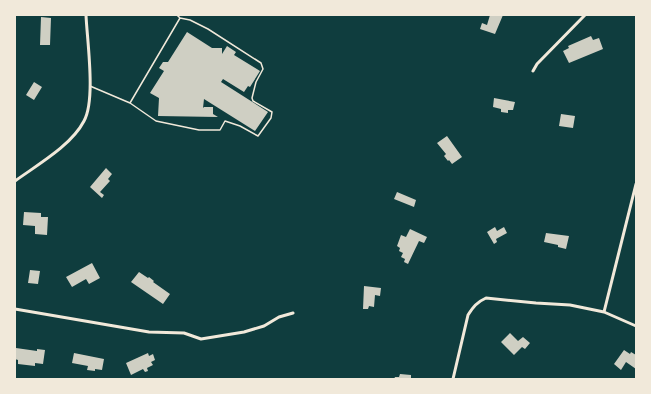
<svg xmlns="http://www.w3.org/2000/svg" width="651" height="394" viewBox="0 0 651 394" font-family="'Titillium Web',sans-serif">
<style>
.building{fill:#cfcfc3}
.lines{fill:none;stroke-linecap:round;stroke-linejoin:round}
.service{stroke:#f1e9da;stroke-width:1.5}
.minor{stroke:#f1e9da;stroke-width:3}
</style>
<rect width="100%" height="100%" fill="#0f3d3e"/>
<path class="building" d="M 490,15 L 503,15 L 495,34 L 480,29 L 482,23 L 487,25 Z
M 41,17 L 51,18 L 50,45 L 40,45 Z
M 187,32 L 212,48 L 222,48 L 222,54 L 227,46 L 236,52 L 234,55 L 260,71 L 250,87 L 248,86 L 244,92 L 223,79 L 221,82 L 268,112 L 255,131 L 204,99 L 203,108 L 204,107 L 213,107 L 213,114 L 218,117 L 158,116 L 159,98 L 150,93 L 164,71 L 159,68 L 163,62 L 168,62 Z
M 591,36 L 593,40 L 599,38 L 603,49 L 569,63 L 563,51 L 569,48 L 568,46 Z
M 34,82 L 42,87 L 34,100 L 26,95 Z
M 494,98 L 515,102 L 513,110 L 508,110 L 508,113 L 501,112 L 501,109 L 493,107 Z
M 561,114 L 575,116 L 573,128 L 559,126 Z
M 447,136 L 462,157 L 452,164 L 449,160 L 448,161 L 444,156 L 446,154 L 437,143 Z
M 106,168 L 112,174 L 108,179 L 110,181 L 100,192 L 104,195 L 102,198 L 90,187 Z
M 397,192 L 416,200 L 414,207 L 394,199 Z
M 24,212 L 41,213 L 41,217 L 48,217 L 47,235 L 35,234 L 35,226 L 23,225 Z
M 495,227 L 497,231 L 504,227 L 507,233 L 496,239 L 497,242 L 494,244 L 487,232 Z
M 410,229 L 427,237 L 424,243 L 419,241 L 408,264 L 404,262 L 405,259 L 401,257 L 403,253 L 399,251 L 400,248 L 397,246 L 401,235 L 406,237 Z
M 546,233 L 569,236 L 566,249 L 558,247 L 558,245 L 544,242 Z
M 92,263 L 100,278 L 89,284 L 86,279 L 72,287 L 66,277 Z
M 30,270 L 40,271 L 38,284 L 28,283 Z
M 139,272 L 148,278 L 149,277 L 154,281 L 153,282 L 170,294 L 163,304 L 131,282 Z
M 364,286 L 381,288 L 380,296 L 375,295 L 374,307 L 369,306 L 368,309 L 363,309 Z
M 510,333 L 518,341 L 523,337 L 530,343 L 525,349 L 522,347 L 514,355 L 501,342 Z
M 16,348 L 37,351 L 37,349 L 45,350 L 43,364 L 35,363 L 35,366 L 18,364 L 18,360 L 15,359 Z
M 624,350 L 630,354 L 631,352 L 636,355 L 636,369 L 626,362 L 621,370 L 614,364 Z
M 74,353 L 104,359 L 102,370 L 95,369 L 95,371 L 87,370 L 88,366 L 72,363 Z
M 148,353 L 149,356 L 153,354 L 155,360 L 151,362 L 153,365 L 147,368 L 148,371 L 145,372 L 143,369 L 131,375 L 126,363 Z
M 400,374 L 411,375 L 411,379 L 394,379 L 395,377 L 399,377 Z"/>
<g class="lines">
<path class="service" d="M 90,86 L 130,103 L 156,121 L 199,130 L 220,130 L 225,121 L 240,126 L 258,136 L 271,118 L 272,112 L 253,101 L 252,98 L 256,82 L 263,69 L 261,63 L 208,29 L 190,20 L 180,18 L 177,15
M 130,103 L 180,18"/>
<path class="minor" d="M 533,71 L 537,64 L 585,15
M 15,181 C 37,165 71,146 84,121 C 96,100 87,40 86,15
M 15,309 L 149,332 L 184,333 L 201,339 L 244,332 L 264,326 L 279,317 L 293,313
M 604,312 L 636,184
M 453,379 L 468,315 C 473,307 477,302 486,298 L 536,303 L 570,305 L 604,312 L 636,326"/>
</g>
<rect width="651" height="394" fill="none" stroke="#f1e9da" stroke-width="32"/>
</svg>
